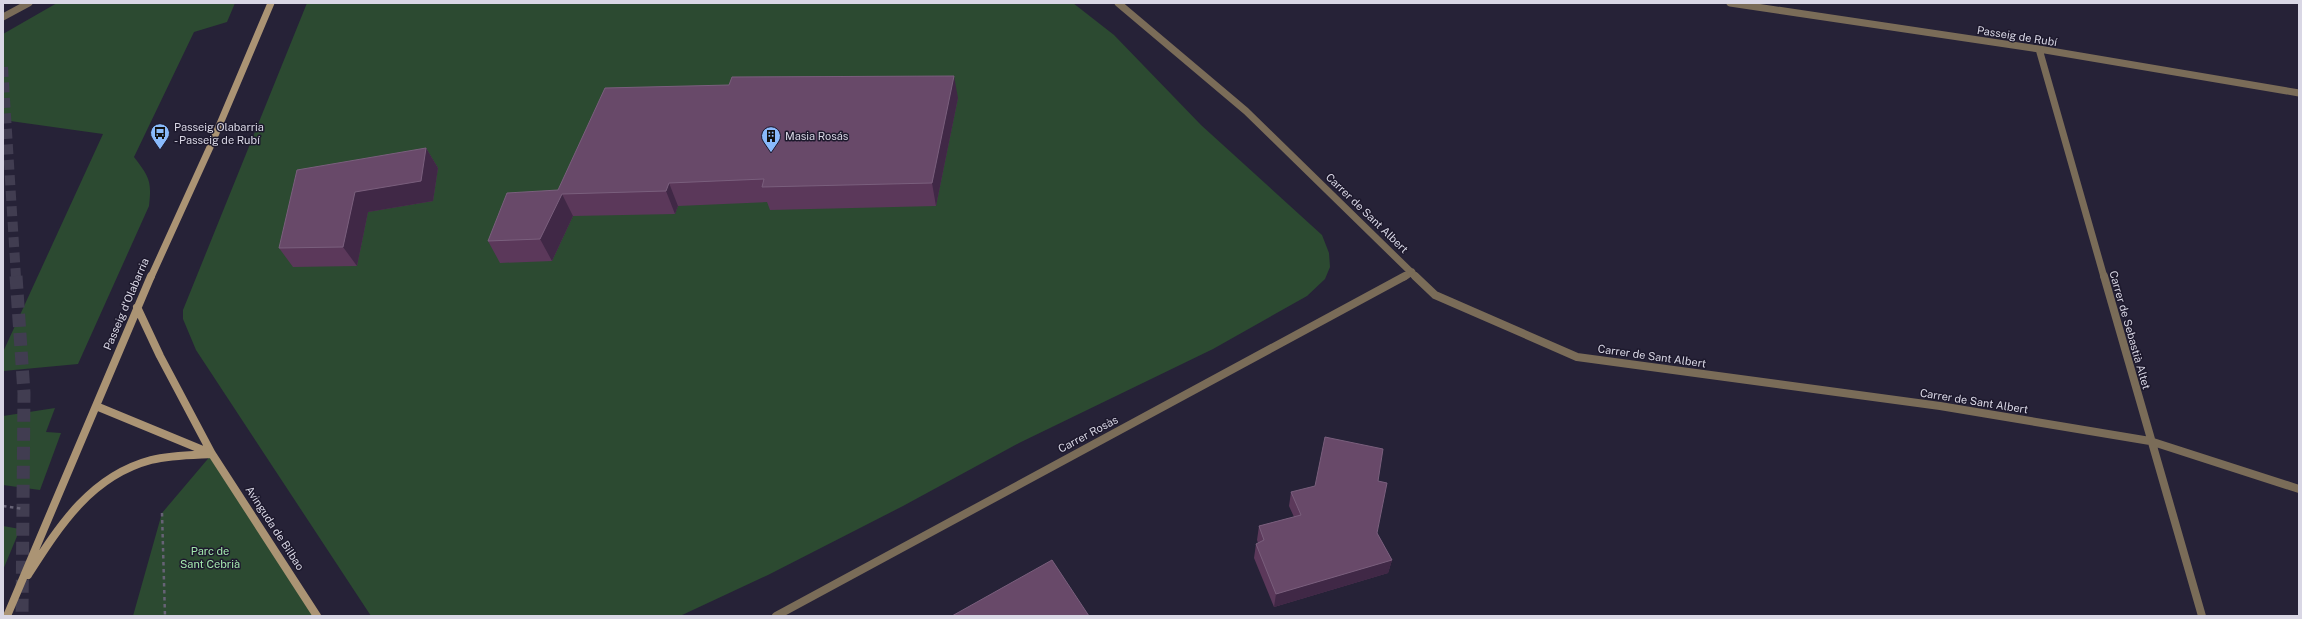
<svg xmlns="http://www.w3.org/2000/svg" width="2302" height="619" viewBox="0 0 2302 619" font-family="'Public Sans',sans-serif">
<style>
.green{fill:#2c4a31}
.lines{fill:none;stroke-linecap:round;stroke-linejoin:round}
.highway-tunnel-far1{stroke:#413d51;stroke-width:10;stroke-dasharray:10 5.5;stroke-linecap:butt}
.highway-tunnel{stroke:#413d51;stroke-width:13;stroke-dasharray:13 6;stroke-linecap:butt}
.path{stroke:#666275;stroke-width:2.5;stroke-dasharray:3.5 3.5;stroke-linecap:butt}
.street-far1{stroke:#7a6c58;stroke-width:7}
.street{stroke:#7a6c58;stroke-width:8}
.secondary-far1{stroke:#ab9474;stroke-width:7}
.secondary{stroke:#ab9474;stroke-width:8}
.wall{fill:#5b385a}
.shaded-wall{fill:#402846}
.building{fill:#684969;stroke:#7a5f7d}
.labels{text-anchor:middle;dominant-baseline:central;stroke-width:3;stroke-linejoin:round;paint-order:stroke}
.street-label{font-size:11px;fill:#d9d7e5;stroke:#1d192d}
.poi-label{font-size:11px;fill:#d9d7e5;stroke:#1d192d;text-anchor:start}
.park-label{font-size:11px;fill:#a3e8ad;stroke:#1d192d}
</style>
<rect width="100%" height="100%" fill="#262237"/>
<path class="green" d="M 57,3 L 235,3 L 227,22 L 194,32 L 134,157 C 149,177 152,180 149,206 L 78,364 L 3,371 L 3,352 L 103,134 L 3,120 L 3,34 Z
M 307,3 L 1073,3 L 1114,35 L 1201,125 L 1322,235 L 1329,253 L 1330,267 L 1325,279 L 1307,296 L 1213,349 L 1019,443 L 903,506 L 768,575 L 680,616 L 371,616 L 196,350 L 183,319 L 183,310 Z
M 55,408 L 46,432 L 61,433 L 40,490 L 3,485 L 3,416 Z
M 212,454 L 317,616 L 133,616 L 162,513 Z
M 3,526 L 20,529 L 3,570 Z"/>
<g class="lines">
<path class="highway-tunnel-far1" d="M 3,67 L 16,277"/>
<path class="highway-tunnel" d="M 16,276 L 24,393 L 22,616"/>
<path class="path" d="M 3,506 L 23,509
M 162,513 L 165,616"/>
<path class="street-far1" d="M 1118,3 L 1246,111 L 1416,277
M 1730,3 L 2039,49 L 2299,93
M 3,17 L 29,3
M 2039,49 L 2104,277
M 1404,277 L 1412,272"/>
<path class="street" d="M 1415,276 L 1435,295 L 1577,357 L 1940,406 L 2150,441 L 2299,489
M 2104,276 L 2202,616
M 776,616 L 1405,276"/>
<path class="secondary-far1" d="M 151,277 L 211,145 L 271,3"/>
<path class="secondary" d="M 137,307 L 160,356 L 212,454 L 317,616
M 96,406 L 210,453
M 28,575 C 60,525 91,476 151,460 C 171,455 192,455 212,454
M 7,616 L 151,276"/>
</g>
<path class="wall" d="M 958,98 L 936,206 L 770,210 L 767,202 L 678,206 L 675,214 L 573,216 L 552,261 L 500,263 L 488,241 L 558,190 Z
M 426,148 L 438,168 L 433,201 L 368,212 L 357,266 L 293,267 L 279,248 Z
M 1378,481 L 1377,533 L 1392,560 L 1388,573 L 1274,607 L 1254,558 L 1256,544 L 1258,543 L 1257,540 L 1259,526 L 1294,517 L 1289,506 L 1291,492 Z"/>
<path class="shaded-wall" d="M 954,76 L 958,98 L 936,206 L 932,183 Z
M 426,148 L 438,168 L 433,201 L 368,212 L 357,266 L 343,247 L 355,192 Z
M 669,183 L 678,206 L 675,214 L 666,191 Z
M 562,194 L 573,216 L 552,261 L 540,239 Z
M 1392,560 L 1388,573 L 1274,607 L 1276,594 Z"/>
<path class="building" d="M 954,76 L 932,183 L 762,187 L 764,179 L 669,183 L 666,191 L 562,194 L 540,239 L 488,241 L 507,193 L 558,190 L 605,88 L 729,85 L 732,77 Z
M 426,148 L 421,181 L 355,192 L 343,247 L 279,248 L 297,170 Z
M 1325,437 L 1383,449 L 1378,481 L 1387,483 L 1377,533 L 1392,560 L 1276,594 L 1256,544 L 1264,540 L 1259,526 L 1301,515 L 1291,492 L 1315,486 Z
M 1052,560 L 1089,616 L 952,616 Z"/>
<defs>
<g id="bus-pin" transform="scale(1)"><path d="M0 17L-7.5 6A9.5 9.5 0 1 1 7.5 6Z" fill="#89bafc" stroke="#1d192d"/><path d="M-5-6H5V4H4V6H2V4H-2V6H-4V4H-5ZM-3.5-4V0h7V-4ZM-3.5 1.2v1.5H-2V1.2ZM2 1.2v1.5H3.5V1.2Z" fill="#111"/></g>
<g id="building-pin" transform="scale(1)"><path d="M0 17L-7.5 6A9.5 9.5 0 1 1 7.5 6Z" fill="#89bafc" stroke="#1d192d"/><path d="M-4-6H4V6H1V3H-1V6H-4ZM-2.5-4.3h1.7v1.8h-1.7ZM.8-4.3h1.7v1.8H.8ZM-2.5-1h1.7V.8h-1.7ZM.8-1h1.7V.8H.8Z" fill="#111"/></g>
</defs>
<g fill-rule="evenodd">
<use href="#bus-pin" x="160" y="133"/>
<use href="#building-pin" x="771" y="136"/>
</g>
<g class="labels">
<g class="street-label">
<text transform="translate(2017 36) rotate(9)">Passeig de Rubí</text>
<text transform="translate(1367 213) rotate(44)">Carrer de Sant Albert</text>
<text transform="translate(126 304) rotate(-67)">Passeig d'Olabarria</text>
<text transform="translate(2130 330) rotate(74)">Carrer de Sebastià Altet</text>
<text transform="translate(1652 356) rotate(8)">Carrer de Sant Albert</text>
<text transform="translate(1974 401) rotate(9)">Carrer de Sant Albert</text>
<text transform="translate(1088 434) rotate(-28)">Carrer Rosàs</text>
<text transform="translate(275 528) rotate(57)">Avinguda de Bilbao</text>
</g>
<g class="poi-label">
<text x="174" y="127">Passeig Olabarria<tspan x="174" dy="13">- Passeig de Rubí</tspan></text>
<text x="785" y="136">Masia Rosás</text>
</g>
<g class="park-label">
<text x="210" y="551">Parc de<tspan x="210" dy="13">Sant Cebrià</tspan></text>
</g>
</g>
<rect width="2302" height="619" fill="none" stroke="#d9d7e5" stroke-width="8"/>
</svg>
